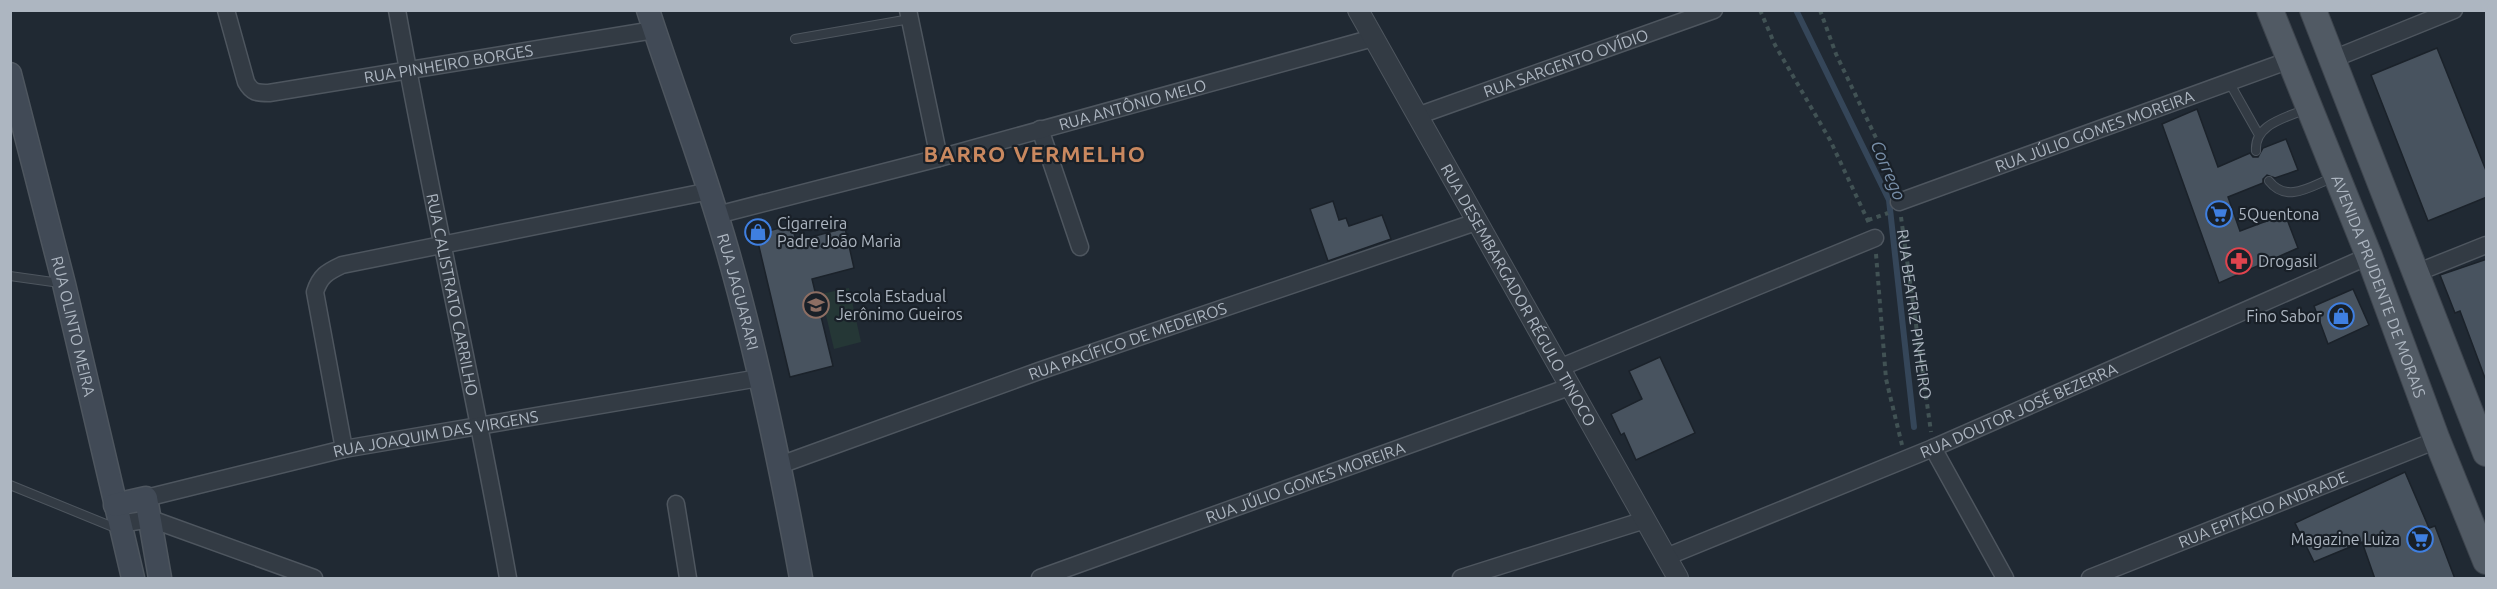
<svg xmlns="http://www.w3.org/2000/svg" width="2497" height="589" viewBox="0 0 2497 589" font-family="Ubuntu,sans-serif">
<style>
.green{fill:#253736}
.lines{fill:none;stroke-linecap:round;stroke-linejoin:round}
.stream{stroke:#354659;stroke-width:6}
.building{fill:#48535f;stroke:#1b222a;stroke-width:1.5}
.service-casing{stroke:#4e565f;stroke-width:10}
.minor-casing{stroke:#4e565f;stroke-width:19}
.tertiary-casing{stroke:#4e565f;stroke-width:22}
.secondary-casing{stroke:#4e565f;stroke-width:25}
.primary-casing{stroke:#3d444d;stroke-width:28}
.path{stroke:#415254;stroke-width:4;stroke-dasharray:4.5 4.5;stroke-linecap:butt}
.service{stroke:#333b44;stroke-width:8}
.minor{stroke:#333b44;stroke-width:16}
.tertiary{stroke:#333b44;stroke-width:20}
.secondary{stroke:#414a56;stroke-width:22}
.primary{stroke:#515a64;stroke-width:26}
.labels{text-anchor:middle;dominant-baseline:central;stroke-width:4.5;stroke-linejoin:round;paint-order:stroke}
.street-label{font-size:16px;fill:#adb6c1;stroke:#192028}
.poi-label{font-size:16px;fill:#adb6c1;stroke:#192028;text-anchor:start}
.water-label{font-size:18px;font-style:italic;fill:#778ea8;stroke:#192028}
.district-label{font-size:22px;font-weight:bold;letter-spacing:1.5px;fill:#c9885f;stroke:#192028}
</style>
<rect width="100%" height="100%" fill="#202933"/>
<path class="green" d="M 849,288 L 861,342 L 834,349 L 821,294 Z"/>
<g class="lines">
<path class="stream" d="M 1796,10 L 1889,200 L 1914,427"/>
</g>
<path class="building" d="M 2437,48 L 2487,173 L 2487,197 L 2428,221 L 2371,75 Z
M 2197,109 L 2218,167 L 2250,153 L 2253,157 L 2258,157 L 2263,148 L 2286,139 L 2298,170 L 2275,178 L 2267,175 L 2263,179 L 2263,183 L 2228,197 L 2240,231 L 2285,214 L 2298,248 L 2219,283 L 2162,124 Z
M 1333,201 L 1339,220 L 1346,218 L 1349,226 L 1382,215 L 1391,239 L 1328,261 L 1310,209 Z
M 792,225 L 796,241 L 845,228 L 854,268 L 812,279 L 833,366 L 790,377 L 756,234 Z
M 2487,259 L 2487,378 L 2485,378 L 2460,311 L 2455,313 L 2440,275 Z
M 2353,289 L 2369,325 L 2328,344 L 2314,306 Z
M 1660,357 L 1695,433 L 1636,460 L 1624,433 L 1621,435 L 1611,414 L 1642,399 L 1629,371 Z
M 2405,472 L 2429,528 L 2435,526 L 2455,579 L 2375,579 L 2362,542 L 2314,562 L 2295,523 Z"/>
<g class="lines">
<g class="service-casing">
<path id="service" d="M 795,39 L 910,19
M 2229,82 L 2259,135
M 2256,151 C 2254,124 2286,118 2306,109
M 2269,181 C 2287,204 2311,186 2334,177
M 10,276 L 60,283
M 10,485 L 118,529"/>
</g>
<g class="minor-casing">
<g id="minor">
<path id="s2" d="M 226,10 L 246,82 C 252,93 257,93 269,93 L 654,30"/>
<path id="s3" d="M 397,10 C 431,200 474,388 508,578"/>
<path d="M 908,10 L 939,158"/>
<path d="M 2333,59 L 2454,10"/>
<path id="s4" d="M 1417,116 L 1714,10"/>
<path d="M 1040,129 L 1080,247"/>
<path id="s5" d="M 1899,202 L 2290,60"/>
<path id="s6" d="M 717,215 L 939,158 L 1373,38"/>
<path d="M 2416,273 L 2486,245"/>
<path d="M 1559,368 L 1875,238"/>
<path d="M 1933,448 L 2005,578"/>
<path d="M 344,449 L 315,292 C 320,276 327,272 342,265 L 710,191"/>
<path id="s7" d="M 780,465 L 1039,371 L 1476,222"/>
<path id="s8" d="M 146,498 L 344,449 L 759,378"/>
<path d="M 676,504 L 688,578"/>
<path d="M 119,524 L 151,519 L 314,578"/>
<path id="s9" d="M 1666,557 L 1933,448 L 2369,256"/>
<path id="s10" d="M 1040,578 L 1569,387"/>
<path d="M 1461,578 L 1645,520"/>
<path id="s11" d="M 2090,578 L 2437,440"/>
</g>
</g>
<g class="tertiary-casing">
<g id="tertiary">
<path id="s12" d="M 1358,10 L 1678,578"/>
</g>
</g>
<g class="secondary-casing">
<g id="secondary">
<path id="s13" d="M 648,10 C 674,90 704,168 727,249 C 758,357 781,468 801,578"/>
<path id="s14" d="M 10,74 L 64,284 L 133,578"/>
<path d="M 115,505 L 146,498 L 160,578"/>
</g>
</g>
<g class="primary-casing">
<g id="primary">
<path id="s15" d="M 2270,10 L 2369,256 L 2437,440 L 2486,561"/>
<path d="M 2313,10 L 2486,453"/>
</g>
</g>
<g class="path">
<path d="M 1760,10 L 1775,45 L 1830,140 L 1869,223"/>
<path d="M 1820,10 L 1836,54 L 1887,161 L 1894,186"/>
<path id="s1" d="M 1901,217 L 1931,432"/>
<path d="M 1868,220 L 1888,213"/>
<path d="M 1876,254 L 1886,379 L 1902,445"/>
</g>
<use href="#service" class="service"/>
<use href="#minor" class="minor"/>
<use href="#tertiary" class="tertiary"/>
<use href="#secondary" class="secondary"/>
<use href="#primary" class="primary"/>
</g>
<defs>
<g id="supermarket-ring" transform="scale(1.35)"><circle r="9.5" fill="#192028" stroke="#3f7fe0" stroke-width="1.5"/><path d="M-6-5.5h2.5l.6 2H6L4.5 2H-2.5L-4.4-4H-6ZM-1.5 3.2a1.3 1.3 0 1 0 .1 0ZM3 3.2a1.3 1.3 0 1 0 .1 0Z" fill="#3f7fe0"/></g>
<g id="shop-ring" transform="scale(1.35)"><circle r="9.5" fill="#192028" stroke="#3f7fe0" stroke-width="1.5"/><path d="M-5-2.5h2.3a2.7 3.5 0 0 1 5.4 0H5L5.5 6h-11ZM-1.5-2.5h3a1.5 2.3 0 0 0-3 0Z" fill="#3f7fe0"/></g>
<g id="pharmacy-ring" transform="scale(1.35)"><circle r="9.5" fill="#192028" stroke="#e0444e" stroke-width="1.5"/><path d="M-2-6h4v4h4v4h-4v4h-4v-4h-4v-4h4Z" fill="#e0444e"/></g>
<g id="school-ring" transform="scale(1.35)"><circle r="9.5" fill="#192028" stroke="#8d6e63" stroke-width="1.5"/><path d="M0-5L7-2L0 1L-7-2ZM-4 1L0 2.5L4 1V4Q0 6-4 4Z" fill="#8d6e63"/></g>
</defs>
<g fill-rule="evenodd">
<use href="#supermarket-ring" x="2219" y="214"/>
<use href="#shop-ring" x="758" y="232"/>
<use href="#pharmacy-ring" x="2239" y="261"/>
<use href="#school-ring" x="816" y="305"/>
<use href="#shop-ring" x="2341" y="316"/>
<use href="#supermarket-ring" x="2420" y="539"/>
</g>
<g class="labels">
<g class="street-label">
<text stroke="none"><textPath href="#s4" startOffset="158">RUA SARGENTO OVÍDIO</textPath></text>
<text stroke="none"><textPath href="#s2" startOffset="284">RUA PINHEIRO BORGES</textPath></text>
<text stroke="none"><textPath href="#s6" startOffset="430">RUA ANTÔNIO MELO</textPath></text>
<text stroke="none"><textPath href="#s5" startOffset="208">RUA JÚLIO GOMES MOREIRA</textPath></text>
<text stroke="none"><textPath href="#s15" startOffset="297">AVENIDA PRUDENTE DE MORAIS</textPath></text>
<text stroke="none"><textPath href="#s13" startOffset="296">RUA JAGUARARI</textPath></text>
<text stroke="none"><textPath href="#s3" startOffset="290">RUA CALISTRATO CARRILHO</textPath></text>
<text stroke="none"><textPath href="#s12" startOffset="327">RUA DESEMBARGADOR RÉGULO TINOCO</textPath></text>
<text stroke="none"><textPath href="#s1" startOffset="98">RUA BEATRIZ PINHEIRO</textPath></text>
<text stroke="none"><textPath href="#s14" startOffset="260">RUA OLINTO MEIRA</textPath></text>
<text stroke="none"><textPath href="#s7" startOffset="369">RUA PACÍFICO DE MEDEIROS</textPath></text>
<text stroke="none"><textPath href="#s9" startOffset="382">RUA DOUTOR JOSÉ BEZERRA</textPath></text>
<text stroke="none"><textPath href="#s8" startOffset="297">RUA JOAQUIM DAS VIRGENS</textPath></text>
<text stroke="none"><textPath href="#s10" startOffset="282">RUA JÚLIO GOMES MOREIRA</textPath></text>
<text stroke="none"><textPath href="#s11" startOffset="186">RUA EPITÁCIO ANDRADE</textPath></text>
</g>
<g class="poi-label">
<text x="2238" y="214">5Quentona</text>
<text x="777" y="223">Cigarreira<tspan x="777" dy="18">Padre João Maria</tspan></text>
<text x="2258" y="261">Drogasil</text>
<text x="836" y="296">Escola Estadual<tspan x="836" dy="18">Jerônimo Gueiros</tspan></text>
<text x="2322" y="316" text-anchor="end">Fino Sabor</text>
<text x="2400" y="539" text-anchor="end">Magazine Luiza</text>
</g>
<g class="water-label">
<text transform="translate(1889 170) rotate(67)">Corrego</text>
</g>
<g class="district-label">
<text x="1035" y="153">BARRO VERMELHO</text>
</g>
</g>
<rect width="2497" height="589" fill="none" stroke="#adb6c1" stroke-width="24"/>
</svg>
